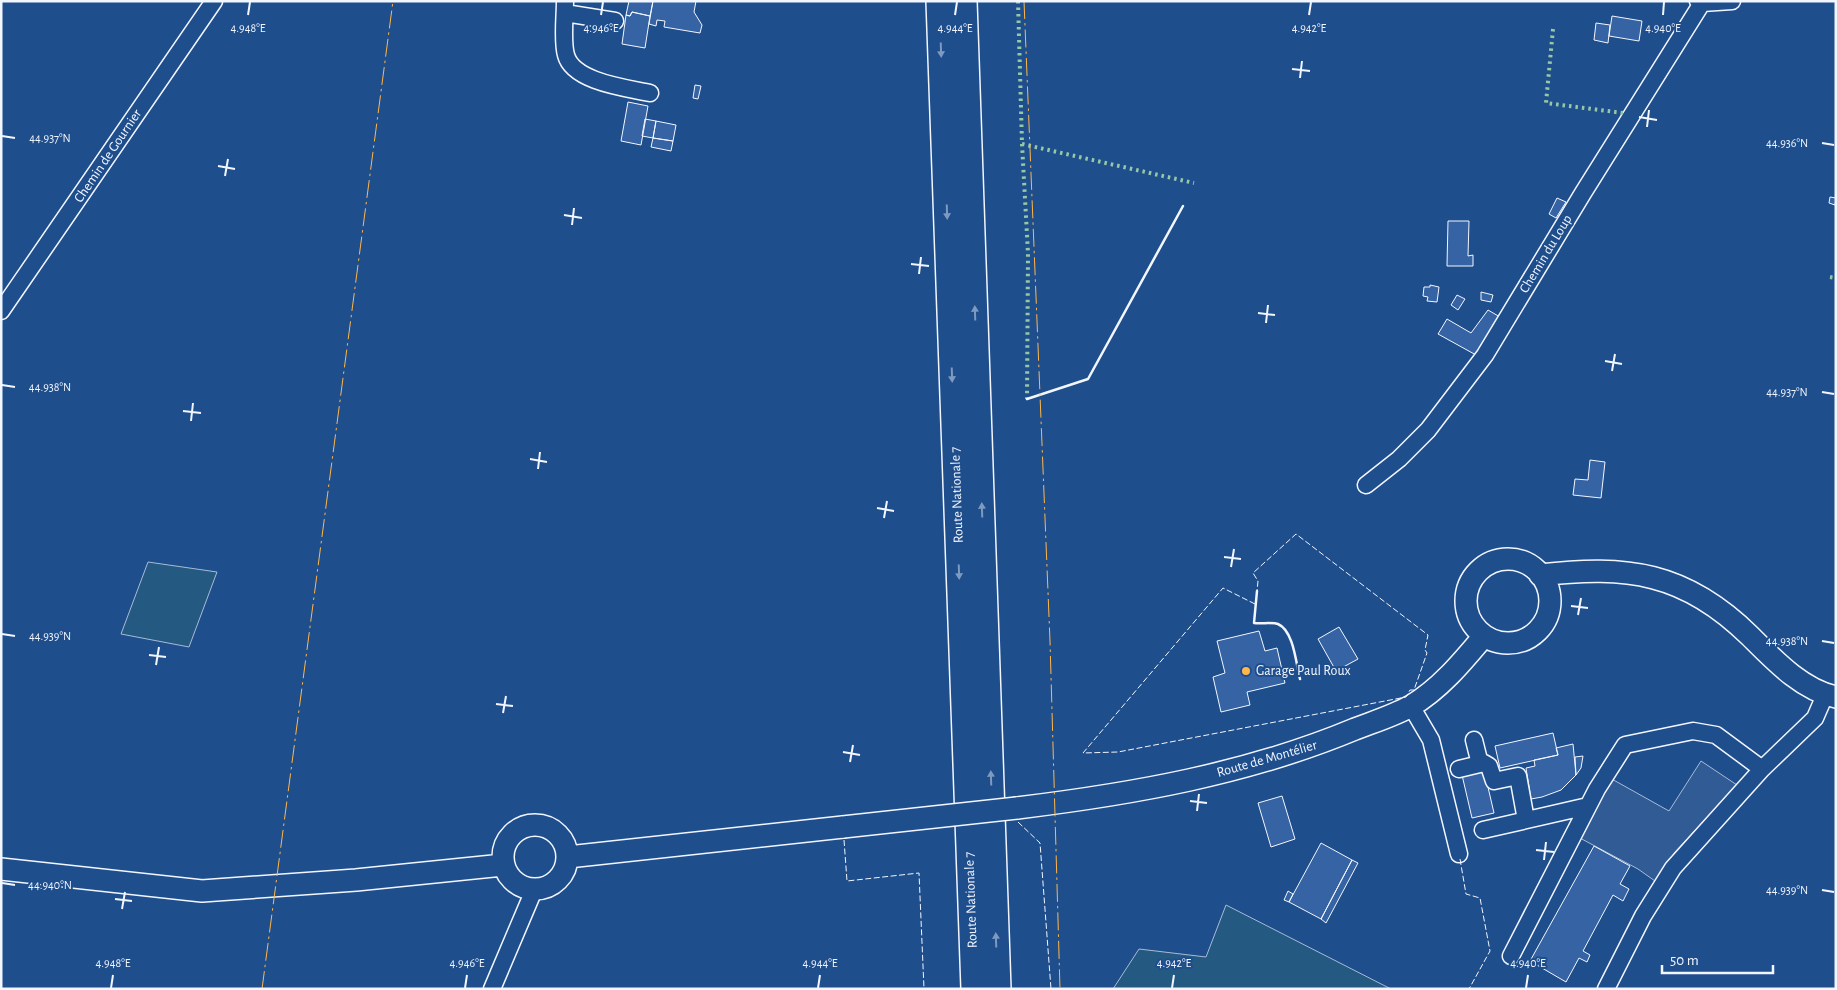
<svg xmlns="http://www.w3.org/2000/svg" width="1837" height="990" viewBox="0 0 1837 990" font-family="'Alegreya Sans',sans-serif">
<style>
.green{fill:#245a82;stroke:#a8bbd7}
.parking{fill:#305b95;stroke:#a8bbd7}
.building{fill:#3563a3;stroke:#f2f6ff}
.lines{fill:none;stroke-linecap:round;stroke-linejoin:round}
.minor-casing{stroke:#f2f6ff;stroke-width:19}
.major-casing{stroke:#f2f6ff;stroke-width:24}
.highway-casing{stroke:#f2f6ff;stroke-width:28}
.minor{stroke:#1f4e8c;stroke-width:16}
.major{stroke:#1f4e8c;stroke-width:21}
.highway{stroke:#1f4e8c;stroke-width:25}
.major-bridge-casing{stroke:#f2f6ff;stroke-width:24;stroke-linecap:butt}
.major-bridge{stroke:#1f4e8c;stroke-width:21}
.hedge{stroke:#97c8a6;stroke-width:4;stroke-dasharray:2.5 4;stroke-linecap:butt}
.fence{stroke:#f2f6ff;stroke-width:1;stroke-dasharray:6 2.5;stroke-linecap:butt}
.wall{stroke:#f2f6ff;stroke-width:2.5}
.power{stroke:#ffb74d;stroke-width:1;stroke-dasharray:18 4 2.5 4;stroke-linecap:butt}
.oneway{fill:#7e9ac0}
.ticks{fill:none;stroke:#f2f6ff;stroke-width:2}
.poi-dot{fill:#ffb74d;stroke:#1f4e8c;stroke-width:2}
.labels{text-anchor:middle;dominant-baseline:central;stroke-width:4;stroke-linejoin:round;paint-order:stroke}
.street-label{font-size:14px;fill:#f2f6ff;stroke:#1f4e8c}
.poi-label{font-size:14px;fill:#f2f6ff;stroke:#1f4e8c;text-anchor:start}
.ticks-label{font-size:12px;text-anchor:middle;fill:#f2f6ff;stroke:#1f4e8c;stroke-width:4;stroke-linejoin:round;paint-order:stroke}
</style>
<rect width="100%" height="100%" fill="#1f4e8c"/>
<path class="green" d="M 148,562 L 217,572 L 189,647 L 121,634 Z
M 1226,905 L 1391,989 L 1113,989 L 1139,949 L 1206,957 Z"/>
<path class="parking" d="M 1701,761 L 1737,785 L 1675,852 L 1655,881 L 1638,869 L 1578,837 L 1610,778 L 1669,811 Z"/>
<path class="building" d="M 629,1 L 653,1 L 650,16 L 632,12 L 630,16 L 626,15 Z
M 653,1 L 696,1 L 694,12 L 702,25 L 700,33 L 664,27 L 665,21 L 657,20 L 656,26 L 649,24 Z
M 632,12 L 650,16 L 645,48 L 622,44 L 626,15 L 630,16 Z
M 1612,16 L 1642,21 L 1639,41 L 1609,36 Z
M 1596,23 L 1610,25 L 1608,43 L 1594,40 Z
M 695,85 L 701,86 L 698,99 L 693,98 Z
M 628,102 L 648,106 L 641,145 L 621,141 Z
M 645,119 L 656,121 L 653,138 L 642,136 Z
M 656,121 L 676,125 L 673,141 L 653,138 Z
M 653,138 L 673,141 L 671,151 L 651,147 Z
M 1830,197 L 1836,198 L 1835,205 L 1829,203 Z
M 1557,198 L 1566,202 L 1556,218 L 1549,214 Z
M 1448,221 L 1469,221 L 1468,256 L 1473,255 L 1473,266 L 1447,266 Z
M 1430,285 L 1439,287 L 1437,302 L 1427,301 L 1428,297 L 1423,296 L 1424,287 L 1430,287 Z
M 1481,292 L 1493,295 L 1491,302 L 1481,300 Z
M 1457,295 L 1465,299 L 1458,310 L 1451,305 Z
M 1488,310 L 1500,317 L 1476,355 L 1438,334 L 1447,319 L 1471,333 Z
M 1590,460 L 1605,462 L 1601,498 L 1573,495 L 1575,479 L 1588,480 Z
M 1339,627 L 1358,659 L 1336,671 L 1318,639 Z
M 1259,631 L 1265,651 L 1277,648 L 1285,683 L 1247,692 L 1250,705 L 1221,712 L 1213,677 L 1225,673 L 1217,641 Z
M 1553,733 L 1558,755 L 1500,768 L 1495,746 Z
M 1573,744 L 1576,775 L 1561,790 L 1542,797 L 1531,799 L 1526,768 L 1535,766 L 1534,760 L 1558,755 L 1556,748 Z
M 1583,756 L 1581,768 L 1576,775 L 1575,757 Z
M 1484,770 L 1494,813 L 1472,818 L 1462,775 Z
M 1282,796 L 1295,839 L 1271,847 L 1258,803 Z
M 1321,843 L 1352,860 L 1321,919 L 1289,902 Z
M 1594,846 L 1630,866 L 1620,884 L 1629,889 L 1623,901 L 1613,895 L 1583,951 L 1590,955 L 1587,962 L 1579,958 L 1566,982 L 1530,961 Z
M 1352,860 L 1358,863 L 1326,923 L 1321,919 Z
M 1288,891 L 1293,894 L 1289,902 L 1284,900 Z"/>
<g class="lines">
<g class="minor-casing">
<path id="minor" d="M 565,1 C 565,16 562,42 566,55 C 573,82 627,88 650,93
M 1698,1 L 1702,3 L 1732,1
M 565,13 L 615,21
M 1,311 L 214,1
M 1366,485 L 1399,459 L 1428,430 L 1485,355 L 1583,193 L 1702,3
M 1411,706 L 1431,740 L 1459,854
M 1474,740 L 1480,764
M 1459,769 L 1484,763 L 1489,766 L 1494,781 L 1518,776 L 1526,820
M 1483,830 L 1588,806
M 1511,956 L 1597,789 L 1625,745 L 1693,731 L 1716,735 L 1762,769
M 492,989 L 534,890
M 1606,989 L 1643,916 L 1673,868 L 1762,769 L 1815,718 L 1825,695"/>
</g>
<g class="major-casing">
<path id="major" d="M1466 601a42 42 0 1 1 84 0a42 42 0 1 1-84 0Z
M 1540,575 C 1627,565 1685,572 1750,636 C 1774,660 1802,690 1836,697
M 1017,808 C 1132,794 1247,774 1355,729 C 1373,722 1393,716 1411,706 C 1440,689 1463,661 1484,636
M503 857a32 32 0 1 1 64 0a32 32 0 1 1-64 0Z
M 568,857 L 843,827
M 1,869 L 202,891 L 356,880 L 503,865"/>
</g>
<g class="highway-casing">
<path id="highway" d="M 939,1 L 974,989
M 964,1 L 998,989"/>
</g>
<use href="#minor" class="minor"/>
<use href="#major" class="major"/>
<use href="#highway" class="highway"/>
<g class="major-bridge-casing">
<path id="major-bridge" d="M 843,827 L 1017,808"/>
</g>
<use href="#major-bridge" class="major-bridge"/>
<path class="hedge" d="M 1018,1 L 1022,144 L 1028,253 L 1027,399
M 1553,29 L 1546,103 L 1623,113
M 1022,144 L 1194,183
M 1830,277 L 1836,278"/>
<path class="fence" d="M 1255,604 L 1223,588 L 1083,753 L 1118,752 L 1406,697 L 1410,690 L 1414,690 L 1427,653 L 1425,650 L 1428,635 L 1296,534 L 1253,573 L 1258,581 L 1257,591
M 1018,822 L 1040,843 L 1051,989
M 844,840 L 847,881 L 919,873 L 924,989
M 1460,859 L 1466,894 L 1480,898 L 1490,951 L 1469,989"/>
<path class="wall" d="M 1027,399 L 1088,379 L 1183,206
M 1257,591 L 1254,623 C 1261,624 1272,622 1278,624 C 1294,631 1296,664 1300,679"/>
<path class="power" d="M 1024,1 L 1050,641 L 1060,989
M 262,989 L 393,1"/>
</g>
<defs><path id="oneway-solid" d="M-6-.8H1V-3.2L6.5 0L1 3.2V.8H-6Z" transform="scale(1.25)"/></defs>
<g class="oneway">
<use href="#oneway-solid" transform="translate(941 50) rotate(88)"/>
<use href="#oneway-solid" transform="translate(947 212) rotate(88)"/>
<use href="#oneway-solid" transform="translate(975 313) rotate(-92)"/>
<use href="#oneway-solid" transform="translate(952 375) rotate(88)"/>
<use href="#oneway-solid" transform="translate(982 510) rotate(-92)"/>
<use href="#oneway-solid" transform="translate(959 572) rotate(88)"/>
<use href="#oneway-solid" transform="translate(991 778) rotate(-92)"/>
<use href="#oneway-solid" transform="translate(996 940) rotate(-92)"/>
</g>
<path class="ticks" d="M 248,15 L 250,2M 601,15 L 603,2M 955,15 L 957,2M 1309,15 L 1311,2M 1663,15 L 1664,2M 1292,69 L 1310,71M 1300,78 L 1302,61M 1639,117 L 1657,120M 1647,127 L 1649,110M 2,136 L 15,138M 1822,143 L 1834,145M 218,166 L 235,169M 225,176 L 228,159M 564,215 L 582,218M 572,225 L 574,208M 911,264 L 929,266M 919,274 L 921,257M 1258,313 L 1275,315M 1266,323 L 1268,305M 1605,361 L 1622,364M 1612,371 L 1615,354M 2,385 L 15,387M 1822,392 L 1834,394M 183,411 L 201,413M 191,421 L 193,403M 530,459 L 547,462M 538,469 L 540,452M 877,508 L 894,511M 884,518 L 887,501M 1224,557 L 1241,559M 1231,567 L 1234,549M 1571,606 L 1588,608M 1578,615 L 1581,598M 2,634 L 15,636M 1822,641 L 1834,643M 149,655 L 166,657M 156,665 L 159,647M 496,704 L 513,706M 503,713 L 506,696M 843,752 L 860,755M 850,762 L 853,745M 1190,801 L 1207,803M 1197,811 L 1199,794M 1536,850 L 1554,852M 1544,860 L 1546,842M 2,883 L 15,885M 1822,890 L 1834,892M 115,899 L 132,901M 122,909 L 125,892M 111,988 L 113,975M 465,988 L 467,975M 818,988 L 820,975M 1172,988 L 1174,975M 1526,988 L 1528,975"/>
<circle class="poi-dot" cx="1246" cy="671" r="5"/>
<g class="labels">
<g class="street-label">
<text transform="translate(108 156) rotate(-56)">Chemin de Gournier</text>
<text transform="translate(1546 254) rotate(-59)">Chemin du Loup</text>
<text transform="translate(957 495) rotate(-92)">Route Nationale 7</text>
<text transform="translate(1267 759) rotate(-16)">Route de Montélier</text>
<text transform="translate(971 900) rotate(-92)">Route Nationale 7</text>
</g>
<g class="poi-label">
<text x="1256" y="671">Garage Paul Roux</text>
</g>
</g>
<g class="ticks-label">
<text x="248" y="32">4.948°E</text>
<text x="601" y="32">4.946°E</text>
<text x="955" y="32">4.944°E</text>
<text x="1309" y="32">4.942°E</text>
<text x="1663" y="32">4.940°E</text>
<text x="50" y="142">44.937°N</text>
<text x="1787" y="147">44.936°N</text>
<text x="50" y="391">44.938°N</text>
<text x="1787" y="396">44.937°N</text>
<text x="50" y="640">44.939°N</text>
<text x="1787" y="645">44.938°N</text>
<text x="50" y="889">44.940°N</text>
<text x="1787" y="894">44.939°N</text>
<text x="113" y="967">4.948°E</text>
<text x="467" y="967">4.946°E</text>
<text x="820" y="967">4.944°E</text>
<text x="1174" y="967">4.942°E</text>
<text x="1528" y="967">4.940°E</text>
</g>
<rect width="1837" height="990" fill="none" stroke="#f2f6ff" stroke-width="5"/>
<path d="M1662 965v8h111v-8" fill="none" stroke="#f2f6ff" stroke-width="2.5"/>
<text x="1670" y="965" font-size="15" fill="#f2f6ff" stroke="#1f4e8c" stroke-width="4" paint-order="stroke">50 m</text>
</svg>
